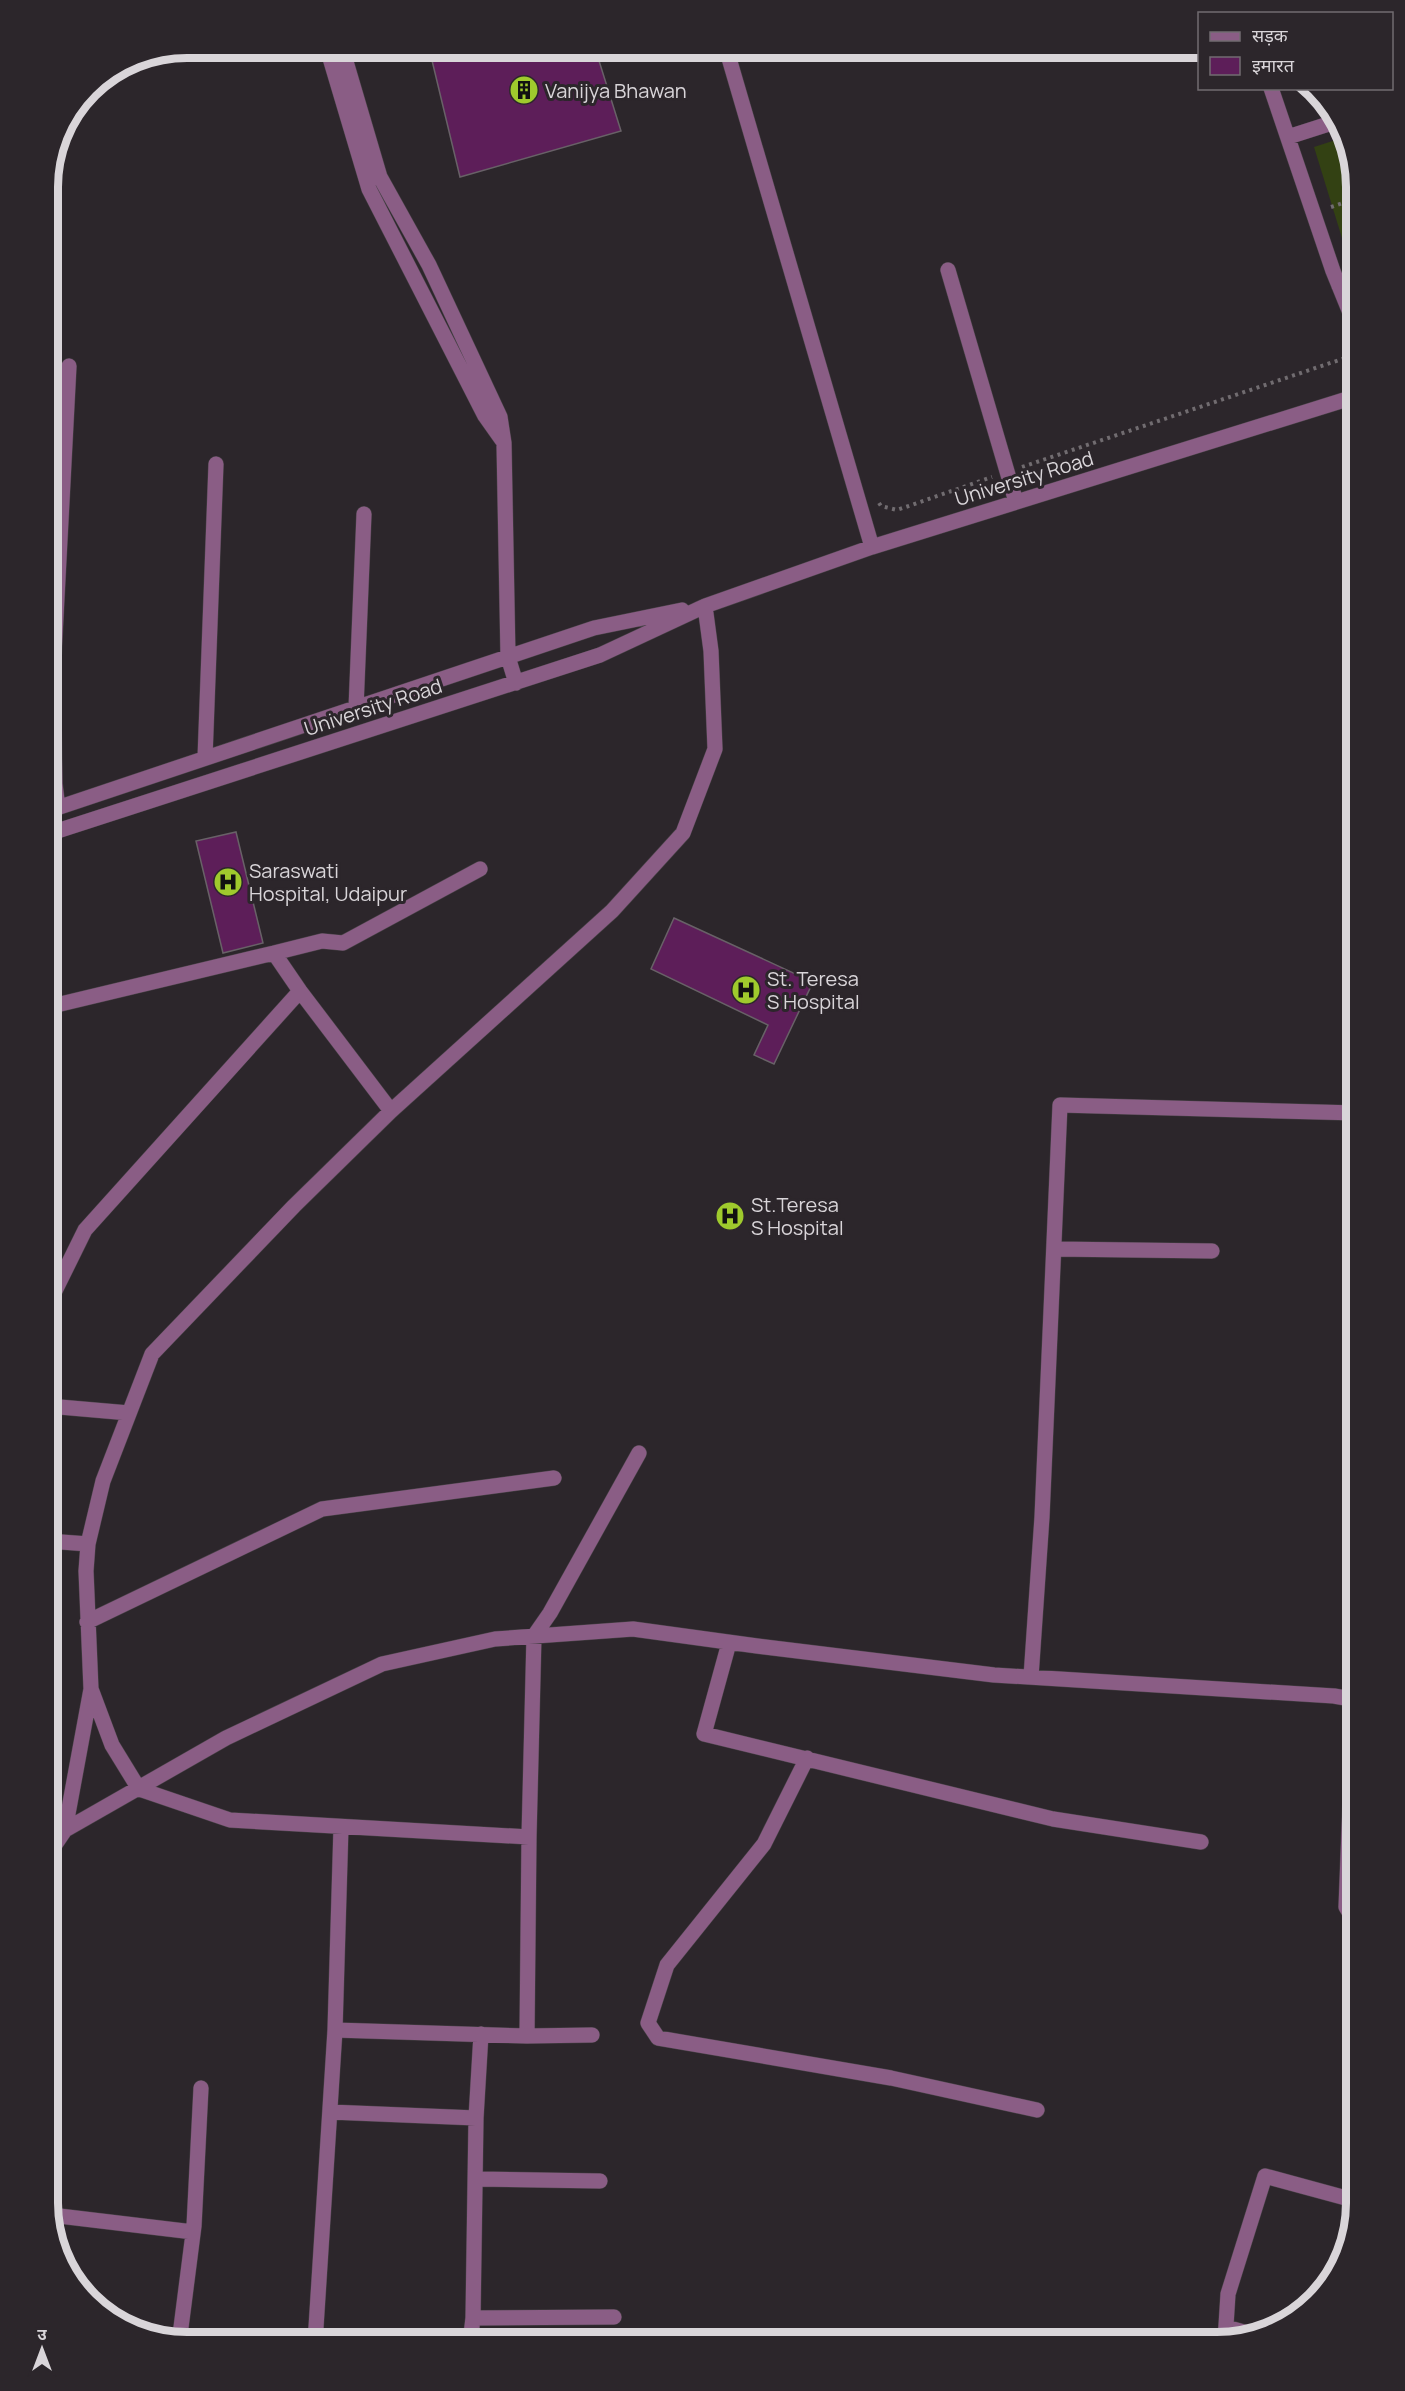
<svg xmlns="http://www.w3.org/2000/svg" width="1405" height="2391" viewBox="0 0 1405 2391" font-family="Manrope,'Noto Sans Devanagari',sans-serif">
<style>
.green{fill:#334113}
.building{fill:#5d1e59;stroke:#686167;stroke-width:1.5}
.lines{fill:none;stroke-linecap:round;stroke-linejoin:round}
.minor-casing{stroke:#484247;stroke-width:16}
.path{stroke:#716c70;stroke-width:4;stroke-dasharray:3 4.5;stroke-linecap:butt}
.minor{stroke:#8a5d85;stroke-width:15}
.labels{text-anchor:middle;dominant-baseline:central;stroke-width:6;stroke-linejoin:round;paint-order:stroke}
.poi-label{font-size:20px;fill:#d9d5d9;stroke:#2c262b;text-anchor:start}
.street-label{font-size:20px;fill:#d9d5d9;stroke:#2c262b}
.rim{fill:none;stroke:#d9d5d9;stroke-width:8}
</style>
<rect width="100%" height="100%" fill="#2c262b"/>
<path class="green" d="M 1345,137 L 1357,187 L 1357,262 L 1350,264 L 1314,147 Z"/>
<path class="building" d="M 429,48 L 595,48 L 621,131 L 460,177 Z
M 236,832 L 263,943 L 223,953 L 196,841 Z
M 674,918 L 813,982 L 774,1064 L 754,1055 L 768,1025 L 651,969 Z"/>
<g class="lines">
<g class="minor-casing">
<path id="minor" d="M 327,48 L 369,189 L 485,416 L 502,440
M 342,48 L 380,177 L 429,265 L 500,417 L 504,443 L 508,657 L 516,683
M 726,48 L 872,547
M 1271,88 L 1333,271 L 1357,330
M 1288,137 L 1338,121
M 948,270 L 1016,502
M 1339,286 L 1357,279
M 356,708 L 364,514
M 205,758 L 216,464
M 58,808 L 55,784 L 53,675 L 69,366
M 48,811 L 594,628 L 682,610
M 48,834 L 600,655 L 705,606 L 872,547 L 1357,396
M 274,953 L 322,941 L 343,943 L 480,869
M 48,1007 L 274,953 L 300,991 L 391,1111
M 1054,1249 L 1212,1251
M 48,1305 L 85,1230 L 300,991
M 48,1406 L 129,1413
M 48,1541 L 88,1544
M 87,1622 L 322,1509 L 554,1478
M 729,1643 L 704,1734 L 1053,1819 L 1201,1842
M 1031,1677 L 1042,1517 L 1060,1105 L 1357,1113
M 91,1689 L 112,1745 L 139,1789 L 230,1820 L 529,1837 L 534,1636 L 550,1613 L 639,1453
M 807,1758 L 764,1844 L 667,1965 L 648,2023 L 658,2038 L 891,2078 L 1037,2110
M 1350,1804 L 1346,1907 L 1352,1917 L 1357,1918
M 65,1830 L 91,1689 L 86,1571 L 88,1544 L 103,1481 L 152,1354 L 294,1206 L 391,1111 L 612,911 L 683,833 L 715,749 L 711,651 L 705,606
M 48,1855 L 65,1830 L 226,1738 L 382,1664 L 495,1639 L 633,1629 L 757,1646 L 994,1675 L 1334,1696 L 1357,1700
M 335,2030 L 527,2036 L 592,2035
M 527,2036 L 529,1837
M 330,2112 L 476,2118
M 476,2179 L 600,2181
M 51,2215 L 193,2232
M 473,2318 L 614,2317
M 1226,2327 L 1254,2335
M 1225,2341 L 1228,2294 L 1265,2176 L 1357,2201
M 179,2343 L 194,2226 L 201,2088
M 315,2343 L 335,2030 L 341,1827
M 470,2343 L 473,2318 L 476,2118 L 481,2034"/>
</g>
<path class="path" d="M 1331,207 L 1357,198
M 1022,467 L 1357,354
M 879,503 L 881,506 L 897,510 L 992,477"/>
<use href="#minor" class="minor"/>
</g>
<defs>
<g id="building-disc" transform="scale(1.5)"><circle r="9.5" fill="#9fca2d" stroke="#2c262b"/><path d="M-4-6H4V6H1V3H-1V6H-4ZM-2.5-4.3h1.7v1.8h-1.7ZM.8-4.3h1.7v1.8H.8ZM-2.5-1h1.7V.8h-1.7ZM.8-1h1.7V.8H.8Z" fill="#111"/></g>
<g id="hospital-disc" transform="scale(1.5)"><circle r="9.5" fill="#9fca2d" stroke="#2c262b"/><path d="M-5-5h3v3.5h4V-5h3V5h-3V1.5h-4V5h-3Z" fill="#111"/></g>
</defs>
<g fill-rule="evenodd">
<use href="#building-disc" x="524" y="90"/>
<use href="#hospital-disc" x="228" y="882"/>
<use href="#hospital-disc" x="746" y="990"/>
<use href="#hospital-disc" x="730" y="1216"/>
</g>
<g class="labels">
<g class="poi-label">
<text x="545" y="90">Vanijya Bhawan</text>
<text x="249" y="870">Saraswati<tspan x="249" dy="23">Hospital, Udaipur</tspan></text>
<text x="767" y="978">St. Teresa<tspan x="767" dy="23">S Hospital</tspan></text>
<text x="751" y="1204">St.Teresa<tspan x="751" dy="23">S Hospital</tspan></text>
</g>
<g class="street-label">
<text transform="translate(1024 478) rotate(-17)">University Road</text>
<text transform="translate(373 707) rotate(-18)">University Road</text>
</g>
</g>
<path d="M0 0H1405V2391H0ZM187 58H1217A129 129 0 0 1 1346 187V2203A129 129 0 0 1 1217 2332H187A129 129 0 0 1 58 2203V187A129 129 0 0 1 187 58Z" fill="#2c262b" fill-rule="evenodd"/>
<path class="rim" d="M187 58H1217A129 129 0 0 1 1346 187V2203A129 129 0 0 1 1217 2332H187A129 129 0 0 1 58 2203V187A129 129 0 0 1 187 58Z"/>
<rect x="1198" y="12" width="195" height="78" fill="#2c262b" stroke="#716c71" stroke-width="1.5"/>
<rect x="1210" y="32" width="30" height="9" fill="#8a5d85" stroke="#716c71" stroke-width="1.5"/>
<text x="1252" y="42" font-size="18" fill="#d9d5d9">सड़क</text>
<rect x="1210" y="57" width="30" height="18" fill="#5d1e59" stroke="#716c71" stroke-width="1.5"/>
<text x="1252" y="72" font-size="18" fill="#d9d5d9">इमारत</text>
<g transform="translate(42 2349)" stroke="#2c262b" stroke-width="4.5" paint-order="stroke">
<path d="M0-4.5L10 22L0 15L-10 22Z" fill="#d9d5d9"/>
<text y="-9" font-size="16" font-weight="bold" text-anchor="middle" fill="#d9d5d9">उ</text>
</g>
</svg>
